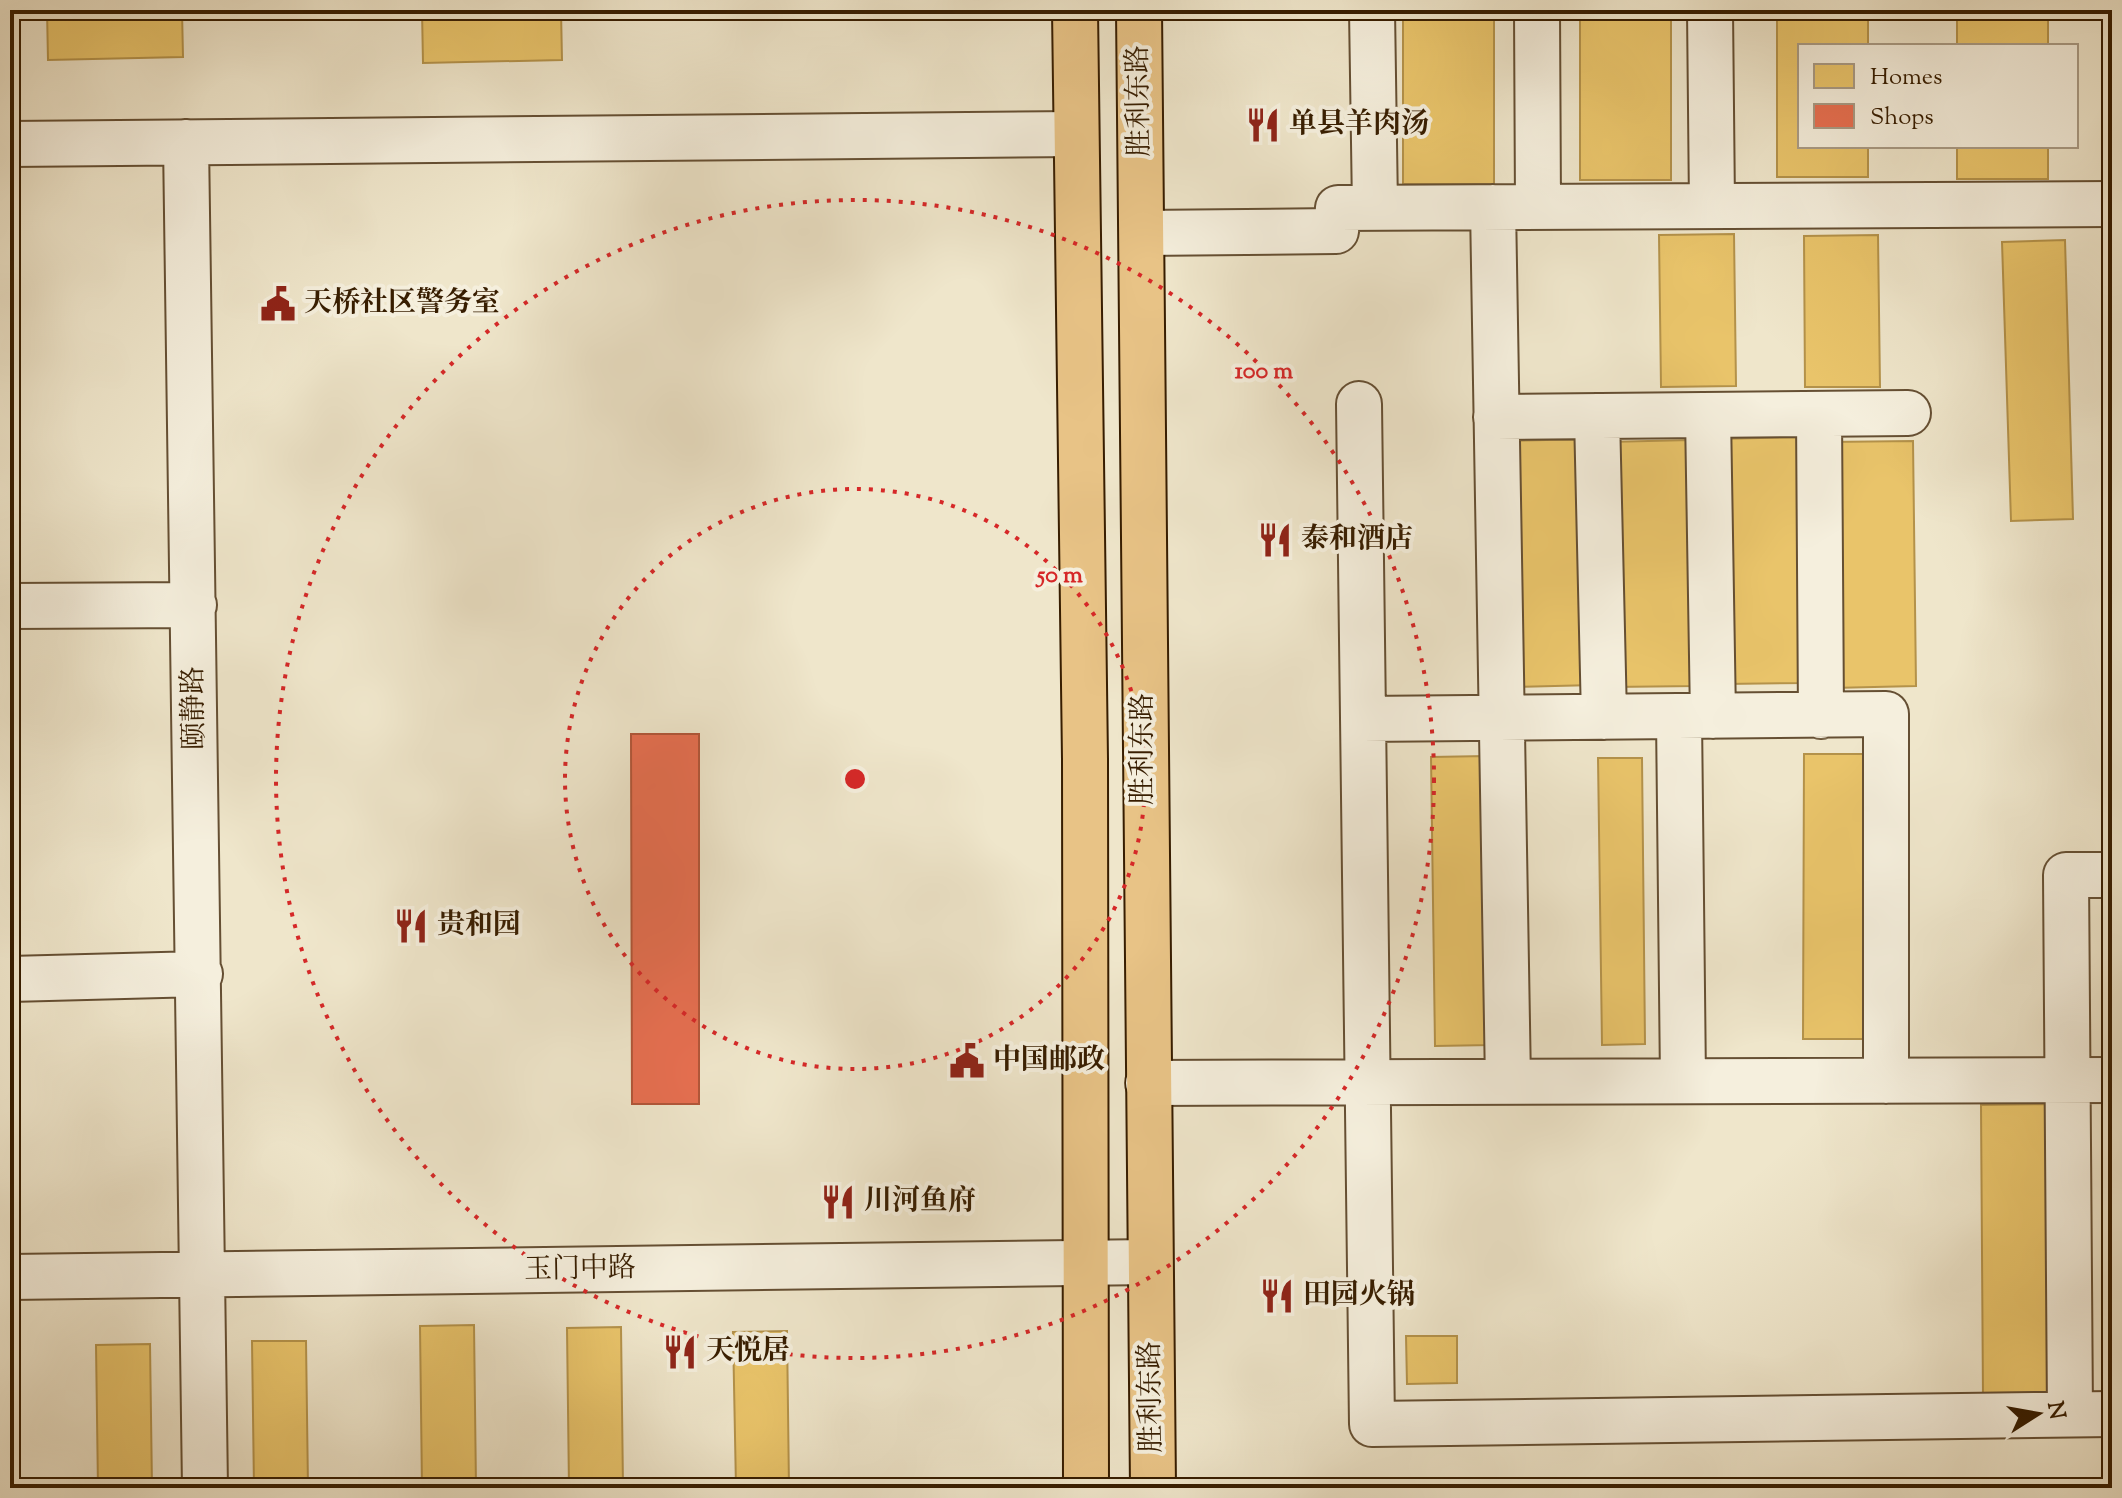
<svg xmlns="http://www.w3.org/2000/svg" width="2122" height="1498" viewBox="0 0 2122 1498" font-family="'Sorts Mill Goudy','Noto Serif SC',serif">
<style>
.homes{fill:#e9c46a;stroke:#b4924a;stroke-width:2}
.shops{fill:#e76f51;stroke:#b25639;stroke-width:2}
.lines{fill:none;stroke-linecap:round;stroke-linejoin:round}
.minor-casing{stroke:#654f33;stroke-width:48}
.major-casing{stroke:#371d00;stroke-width:48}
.minor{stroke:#f5efdd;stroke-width:44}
.major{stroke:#e8c386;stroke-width:44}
.ring{fill:none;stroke:#d62828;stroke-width:4;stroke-dasharray:4 8}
.labels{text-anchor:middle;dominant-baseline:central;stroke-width:8;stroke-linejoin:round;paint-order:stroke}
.street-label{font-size:28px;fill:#371d00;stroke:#f5efdd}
.poi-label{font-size:28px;font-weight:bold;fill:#371d00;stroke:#f5efdd;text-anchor:start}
.centre{fill:#d62828;stroke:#f5efdd;stroke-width:4}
.ring-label{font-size:24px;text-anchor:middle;font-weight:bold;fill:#d62828;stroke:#f5efdd;stroke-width:8;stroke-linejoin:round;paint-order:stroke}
</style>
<rect width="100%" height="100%" fill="#efe6cb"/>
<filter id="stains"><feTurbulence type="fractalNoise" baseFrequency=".0025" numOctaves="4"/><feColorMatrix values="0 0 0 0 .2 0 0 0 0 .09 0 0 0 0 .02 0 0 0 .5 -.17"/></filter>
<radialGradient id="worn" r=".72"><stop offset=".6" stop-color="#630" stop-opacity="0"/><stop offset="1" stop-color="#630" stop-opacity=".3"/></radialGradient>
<path class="homes" d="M 47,10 L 182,10 L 183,57 L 48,60 Z
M 422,10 L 561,10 L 562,60 L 423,63 Z
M 1403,10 L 1494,10 L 1494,184 L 1403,184 Z
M 1580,10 L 1671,10 L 1671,180 L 1580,180 Z
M 1777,10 L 1868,10 L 1868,46 L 1800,46 L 1800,146 L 1868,146 L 1868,177 L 1777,177 Z
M 1957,10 L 2048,10 L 2048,46 L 1957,46 Z
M 1957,146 L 2048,146 L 2048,179 L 1957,179 Z
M 1734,234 L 1736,386 L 1661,387 L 1659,235 Z
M 1878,235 L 1880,387 L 1805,387 L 1804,236 Z
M 2065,240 L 2073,519 L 2011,521 L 2002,242 Z
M 1804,437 L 1808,683 L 1724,684 L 1719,439 Z
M 1591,439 L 1595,685 L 1511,687 L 1506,441 Z
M 1691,440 L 1696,686 L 1611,687 L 1606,442 Z
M 1913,441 L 1916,686 L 1832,688 L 1828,442 Z
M 1804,754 L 1864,754 L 1863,1039 L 1803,1039 Z
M 1486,756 L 1491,1045 L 1435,1046 L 1431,757 Z
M 1598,758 L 1642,758 L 1645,1044 L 1602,1045 Z
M 2059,1104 L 2061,1399 L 1983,1399 L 1981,1105 Z
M 474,1325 L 476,1488 L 422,1488 L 420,1326 Z
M 621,1327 L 623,1488 L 569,1488 L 567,1328 Z
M 787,1331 L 789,1488 L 736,1488 L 733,1332 Z
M 1406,1336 L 1457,1336 L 1457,1383 L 1407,1384 Z
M 252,1341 L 306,1341 L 308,1488 L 254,1488 Z
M 150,1344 L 152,1488 L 98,1488 L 96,1345 Z"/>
<path class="shops" d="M 631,734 L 699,734 L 699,1104 L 632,1104 Z"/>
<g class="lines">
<g class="minor-casing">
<path id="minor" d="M 1372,10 L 1375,208
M 1537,10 L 1538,207
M 1710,10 L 1712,206
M 186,142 L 205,1488
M 10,144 L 1076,134
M 1493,207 L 1508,1082
M 1142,233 L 1336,231 L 1338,208 L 2112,204
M 1359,404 L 1372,1424 L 2112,1414
M 1819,414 L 1821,716
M 1708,415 L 1713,716
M 1597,416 L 1604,717
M 1496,417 L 1908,413
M 10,606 L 194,605
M 1679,717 L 1683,1081
M 1363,719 L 1886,714 L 1886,1081
M 10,979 L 200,974
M 1148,1083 L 2112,1080
M 10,1277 L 1150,1262
M 2070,1414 L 2066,875 L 2112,875"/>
</g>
<g class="major-casing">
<path id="major" d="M 1075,10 L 1085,759 L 1086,1488
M 1139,10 L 1153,1488"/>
</g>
<use href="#minor" class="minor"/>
<use href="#major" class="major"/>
</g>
<g class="ring">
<circle cx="855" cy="779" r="290"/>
<circle cx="855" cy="779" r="579"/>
</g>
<defs>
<g id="restaurant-bare" transform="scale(2.76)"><path d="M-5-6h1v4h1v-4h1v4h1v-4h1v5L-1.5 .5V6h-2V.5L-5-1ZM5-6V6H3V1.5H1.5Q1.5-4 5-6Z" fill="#8f2418" stroke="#f5efdd" stroke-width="2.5" paint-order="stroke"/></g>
<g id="civic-bare" transform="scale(2.76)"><path d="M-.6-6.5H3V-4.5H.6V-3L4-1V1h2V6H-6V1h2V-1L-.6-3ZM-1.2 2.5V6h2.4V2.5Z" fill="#8f2418" stroke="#f5efdd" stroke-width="2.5" paint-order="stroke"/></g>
</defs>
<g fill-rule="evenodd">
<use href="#restaurant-bare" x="1263" y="125"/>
<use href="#civic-bare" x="278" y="304"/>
<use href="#restaurant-bare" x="1275" y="540"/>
<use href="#restaurant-bare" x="411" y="926"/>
<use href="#civic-bare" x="967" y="1061"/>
<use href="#restaurant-bare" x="838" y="1202"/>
<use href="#restaurant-bare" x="1277" y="1296"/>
<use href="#restaurant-bare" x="680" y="1352"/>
</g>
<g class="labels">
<g class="street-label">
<text transform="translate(1140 101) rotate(-91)">胜利东路</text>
<text transform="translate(195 708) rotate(-91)">颐静路</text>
<text transform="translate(1144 749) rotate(-90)">胜利东路</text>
<text transform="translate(580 1270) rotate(-1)">玉门中路</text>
<text transform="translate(1152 1397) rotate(-91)">胜利东路</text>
</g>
<g class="poi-label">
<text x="1289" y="125">单县羊肉汤</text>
<text x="304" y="304">天桥社区警务室</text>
<text x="1301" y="540">泰和酒店</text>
<text x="437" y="926">贵和园</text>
<text x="993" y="1061">中国邮政</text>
<text x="864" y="1202">川河鱼府</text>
<text x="1303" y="1296">田园火锅</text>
<text x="706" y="1352">天悦居</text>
</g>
</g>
<circle cx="855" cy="779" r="12" class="centre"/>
<g class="ring-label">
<text x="1264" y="378">100 m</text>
<text x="1060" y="582">50 m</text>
</g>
<rect width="2122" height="1498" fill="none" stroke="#efe6cb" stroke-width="40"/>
<rect x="12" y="12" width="2098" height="1474" fill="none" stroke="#371d00" stroke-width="4"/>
<rect x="20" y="20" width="2082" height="1458" fill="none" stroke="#371d00" stroke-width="2"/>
<rect x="1798" y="44" width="280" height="104" fill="#f5efdd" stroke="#a99b85" stroke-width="2"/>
<rect x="1814" y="64" width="40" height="24" fill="#e9c46a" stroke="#a99b85" stroke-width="2"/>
<text x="1870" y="84" font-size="24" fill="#371d00">Homes</text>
<rect x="1814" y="104" width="40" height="24" fill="#e76f51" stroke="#a99b85" stroke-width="2"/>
<text x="1870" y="124" font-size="24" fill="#371d00">Shops</text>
<g transform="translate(2038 1414) rotate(79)" stroke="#f5efdd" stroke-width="6" paint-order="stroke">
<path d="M0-6L14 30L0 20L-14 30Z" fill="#371d00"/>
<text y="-12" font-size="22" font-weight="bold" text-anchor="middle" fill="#371d00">N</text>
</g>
<rect width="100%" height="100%" filter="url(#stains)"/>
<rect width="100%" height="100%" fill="url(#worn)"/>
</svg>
